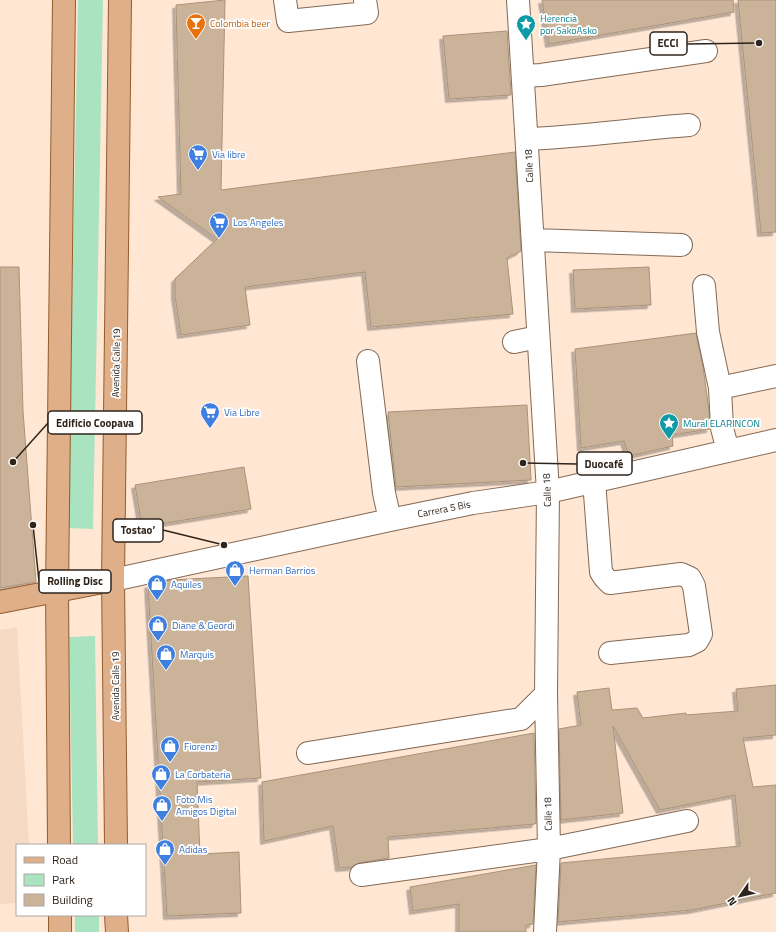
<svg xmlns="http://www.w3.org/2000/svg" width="776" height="932" viewBox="0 0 776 932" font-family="'Titillium Web',sans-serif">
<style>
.built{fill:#f6dac3}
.green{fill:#aae3bf}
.building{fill:#cab398;stroke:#a99379;filter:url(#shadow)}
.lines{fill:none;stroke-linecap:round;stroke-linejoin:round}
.minor-casing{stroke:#836954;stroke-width:24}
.major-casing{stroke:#925c2e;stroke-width:24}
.minor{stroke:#fff;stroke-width:22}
.major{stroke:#deaf88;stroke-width:22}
.labels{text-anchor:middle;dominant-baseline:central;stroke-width:3.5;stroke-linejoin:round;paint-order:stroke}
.culture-label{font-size:10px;fill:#0d838f;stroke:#fff;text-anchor:start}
.food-label{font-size:10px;fill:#c56008;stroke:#fff;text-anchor:start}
.shop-label{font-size:10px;fill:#366cbe;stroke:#fff;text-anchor:start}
.street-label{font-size:10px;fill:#2f241b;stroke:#fff}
.leader{fill:none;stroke:#2f241b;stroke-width:1.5}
.callout-dot{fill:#2f241b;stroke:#fff;stroke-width:1.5}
.callout{fill:#fff;stroke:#2f241b;stroke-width:1.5}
.callout-label{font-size:11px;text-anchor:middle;font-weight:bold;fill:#2f241b}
</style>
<defs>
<filter id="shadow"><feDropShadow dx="-3.5" dy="3.5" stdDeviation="0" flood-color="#0004"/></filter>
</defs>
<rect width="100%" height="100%" fill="#ffe7d4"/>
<path class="built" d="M 17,627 L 29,845 L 17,845 L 17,903 L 0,904 L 0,630 Z"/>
<path class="green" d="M 78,0 L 103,0 L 93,529 L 68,528 Z
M 95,636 L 98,845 L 73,845 L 69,637 Z
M 75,915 L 99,915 L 99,932 L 75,932 Z"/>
<path class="building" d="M 225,0 L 221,190 L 515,152 L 521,251 L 507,258 L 513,314 L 371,327 L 365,272 L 245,287 L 250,325 L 181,335 L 175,296 L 175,279 L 217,239 L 158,197 L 181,194 L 176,5 Z
M 542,0 L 733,0 L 734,12 L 549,44 Z
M 738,0 L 776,0 L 776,232 L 761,233 Z
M 507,31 L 511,95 L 449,99 L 443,36 Z
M 0,267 L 19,267 L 23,411 L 36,582 L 0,588 Z
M 649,267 L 651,305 L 575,309 L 573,270 Z
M 696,333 L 703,367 L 709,410 L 710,429 L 672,435 L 673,446 L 629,456 L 624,441 L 581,448 L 575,349 Z
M 527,405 L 531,480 L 396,487 L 388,412 Z
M 244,467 L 251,509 L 142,527 L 135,485 Z
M 248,576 L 261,778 L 197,782 L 200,854 L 239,852 L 241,913 L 167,916 L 148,585 L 170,580 Z
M 776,685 L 776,735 L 743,738 L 753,787 L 776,785 L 776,893 L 692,910 L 558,922 L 561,863 L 740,846 L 735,795 L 660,810 L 613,726 L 623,813 L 561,820 L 559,729 L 581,725 L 577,692 L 609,688 L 612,710 L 637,708 L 643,718 L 686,713 L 686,715 L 738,711 L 736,689 Z
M 534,733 L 536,823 L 535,824 L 388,837 L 389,858 L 359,863 L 352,867 L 339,868 L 333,826 L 264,841 L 262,782 Z
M 536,865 L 533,924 L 526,925 L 526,932 L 459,932 L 459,904 L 413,911 L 410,887 Z"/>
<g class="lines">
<g class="minor-casing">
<path id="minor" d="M 285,0 L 288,21 L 367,13 L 365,0
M 518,0 L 548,492 L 546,694 L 549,849 L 545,932
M 524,76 L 541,75 L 706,51
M 527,139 C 581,137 635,129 689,125
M 533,240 L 681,245
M 704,286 L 708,332 L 720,388 L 722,428 L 728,451
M 514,342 L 538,337
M 368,361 L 384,493 L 390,520
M 720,388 L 776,376
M 594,481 L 601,572 L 605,578 L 610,583 L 681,574 L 690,578 L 694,586 L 701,634 L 697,641 L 689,645 L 610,653
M 113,580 L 390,520 L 473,503 L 548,492 L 776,440
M 308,753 L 521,719 L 546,694
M 361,875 L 549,849 L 687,821"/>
</g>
<g class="major-casing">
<path id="major" d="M 0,602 L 113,580
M 59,845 L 57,591 L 64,0
M 116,845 L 113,580 L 120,0
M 60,915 L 60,932
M 116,915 L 117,932"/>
</g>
<use href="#minor" class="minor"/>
<use href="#major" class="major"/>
</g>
<defs>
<g id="bar-pin" transform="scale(1)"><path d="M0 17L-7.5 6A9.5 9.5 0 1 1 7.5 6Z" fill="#e8710a" stroke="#fff"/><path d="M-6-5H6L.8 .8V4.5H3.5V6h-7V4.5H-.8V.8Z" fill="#fff"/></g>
<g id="sight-pin" transform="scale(1)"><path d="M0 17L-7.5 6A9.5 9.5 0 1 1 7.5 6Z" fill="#0f9aa8" stroke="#fff"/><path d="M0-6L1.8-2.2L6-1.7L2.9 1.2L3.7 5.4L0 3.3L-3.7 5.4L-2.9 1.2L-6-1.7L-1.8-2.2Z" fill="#fff"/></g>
<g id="supermarket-pin" transform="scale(1)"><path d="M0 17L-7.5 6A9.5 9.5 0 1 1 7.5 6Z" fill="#3f7fe0" stroke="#fff"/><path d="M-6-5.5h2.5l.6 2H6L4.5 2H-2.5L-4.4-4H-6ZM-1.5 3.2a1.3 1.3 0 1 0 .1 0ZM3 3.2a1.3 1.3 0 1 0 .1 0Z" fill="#fff"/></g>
<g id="shop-pin" transform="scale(1)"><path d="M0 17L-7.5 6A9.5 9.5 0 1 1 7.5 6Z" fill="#3f7fe0" stroke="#fff"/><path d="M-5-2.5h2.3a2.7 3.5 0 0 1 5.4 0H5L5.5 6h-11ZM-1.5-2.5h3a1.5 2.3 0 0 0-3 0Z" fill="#fff"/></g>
</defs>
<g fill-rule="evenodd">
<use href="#bar-pin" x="196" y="23"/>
<use href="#sight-pin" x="526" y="24"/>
<use href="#supermarket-pin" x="198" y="154"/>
<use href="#supermarket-pin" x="219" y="222"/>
<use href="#supermarket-pin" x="210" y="412"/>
<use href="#sight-pin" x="669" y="423"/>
<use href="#shop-pin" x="235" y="570"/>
<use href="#shop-pin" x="157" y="584"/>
<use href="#shop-pin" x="158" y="625"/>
<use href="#shop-pin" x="166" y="654"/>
<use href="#shop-pin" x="170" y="746"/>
<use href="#shop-pin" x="161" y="774"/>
<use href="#shop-pin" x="162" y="805"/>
<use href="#shop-pin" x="165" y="849"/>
</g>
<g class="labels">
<g class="culture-label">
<text x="540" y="18">Herencia<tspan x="540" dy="12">por SakoAsko</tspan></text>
<text x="683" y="423">Mural ELARINCON</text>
</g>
<g class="food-label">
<text x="210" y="23">Colombia beer</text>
</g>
<g class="shop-label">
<text x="212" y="154">Via libre</text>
<text x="233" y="222">Los Angeles</text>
<text x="224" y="412">Via Libre</text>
<text x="249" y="570">Herman Barrios</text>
<text x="171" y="584">Aquiles</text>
<text x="172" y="625">Diane &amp; Geordi</text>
<text x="180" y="654">Marquis</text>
<text x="184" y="746">Fiorenzi</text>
<text x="175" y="774">La Corbateria</text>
<text x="176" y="799">Foto Mis<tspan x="176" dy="12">Amigos Digital</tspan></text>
<text x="179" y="849">Adidas</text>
</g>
<g class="street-label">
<text transform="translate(529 166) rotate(-93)">Calle 18</text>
<text transform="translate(116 363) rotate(-89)">Avenida Calle 19</text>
<text transform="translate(547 490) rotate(-92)">Calle 18</text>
<text transform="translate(444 509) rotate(-11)">Carrera 5 Bis</text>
<text transform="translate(115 686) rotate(-90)">Avenida Calle 19</text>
<text transform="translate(548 814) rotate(-91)">Calle 18</text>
</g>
</g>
<path class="leader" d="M759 43L687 44M13 462L48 423M523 463L577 464M224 545L163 530M33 525L39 581"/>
<g class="callout-dot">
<circle cx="759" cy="43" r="4"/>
<circle cx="13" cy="462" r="4"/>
<circle cx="523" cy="463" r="4"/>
<circle cx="224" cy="545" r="4"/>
<circle cx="33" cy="525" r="4"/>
</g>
<g class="callout">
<rect x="650" y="32" width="37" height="23" rx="4"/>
<rect x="48" y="411" width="94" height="23" rx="4"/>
<rect x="577" y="452" width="55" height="23" rx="4"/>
<rect x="113" y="519" width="50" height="23" rx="4"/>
<rect x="39" y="570" width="72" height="23" rx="4"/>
</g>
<g class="callout-label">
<text x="668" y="47">ECCI</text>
<text x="95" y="427">Edificio Coopava</text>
<text x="604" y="468">Duocafé</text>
<text x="138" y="534">Tostao’</text>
<text x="75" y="585">Rolling Disc</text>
</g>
<rect x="16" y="844" width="130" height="72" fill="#ffffff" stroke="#aca7a4"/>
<rect x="24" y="857" width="20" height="6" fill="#deaf88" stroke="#aca7a4"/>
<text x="52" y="864" font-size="12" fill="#2f241b">Road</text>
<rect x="24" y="874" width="20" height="12" fill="#aae3bf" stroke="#aca7a4"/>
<text x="52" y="884" font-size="12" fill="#2f241b">Park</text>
<rect x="24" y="894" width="20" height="12" fill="#cab398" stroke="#aca7a4"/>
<text x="52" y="904" font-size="12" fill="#2f241b">Building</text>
<g transform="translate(740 896) rotate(236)" stroke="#ffffff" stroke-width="3" paint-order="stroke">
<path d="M0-3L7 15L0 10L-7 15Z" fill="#2f241b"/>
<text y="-6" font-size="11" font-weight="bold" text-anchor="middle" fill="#2f241b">N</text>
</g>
</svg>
